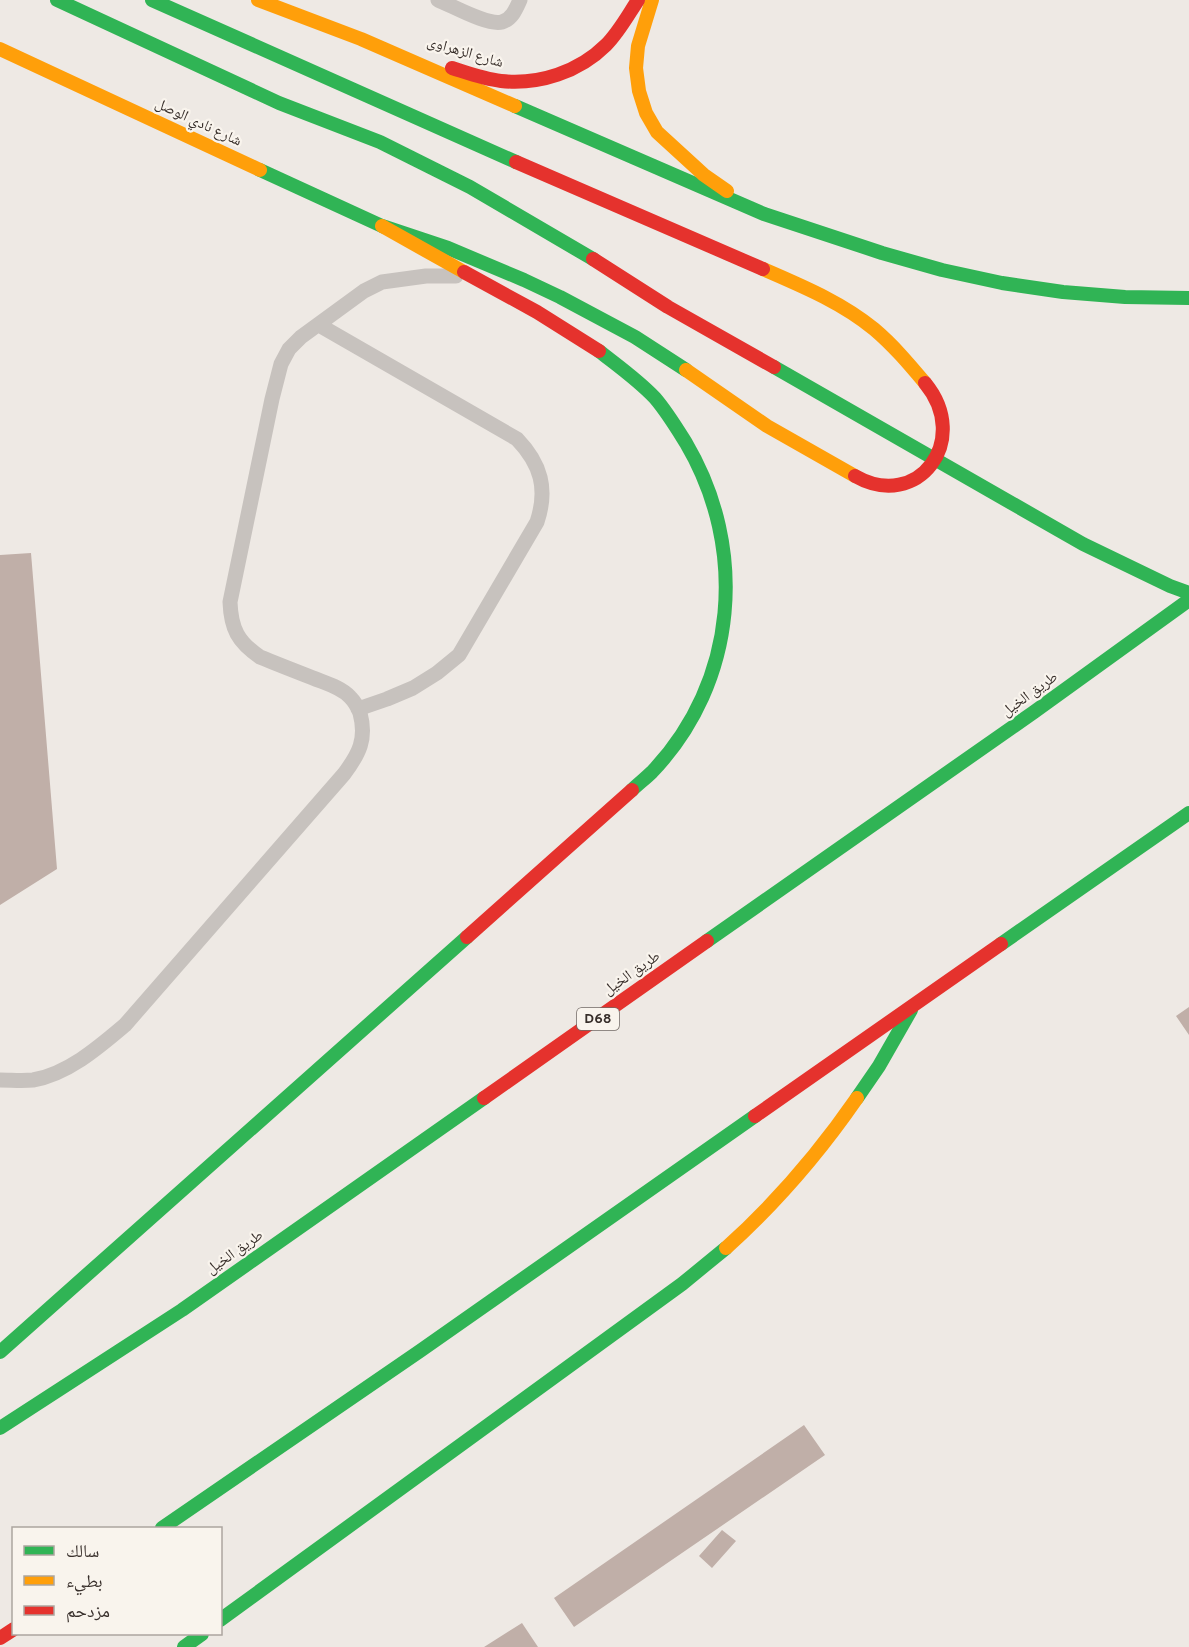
<svg xmlns="http://www.w3.org/2000/svg" width="1189" height="1647" viewBox="0 0 1189 1647" font-family="Overpass,'Noto Naskh Arabic',sans-serif">
<style>
.building{fill:#c0afa8}
.lines{fill:none;stroke-linecap:round;stroke-linejoin:round}
.lane{stroke:#c7c2be;stroke-width:15}
.fast{stroke:#30b455;stroke-width:14}
.slow{stroke:#ff9f0a;stroke-width:14}
.jam{stroke:#e5322d;stroke-width:14}
.labels{text-anchor:middle;dominant-baseline:central;stroke-width:4.5;stroke-linejoin:round;paint-order:stroke}
.shield{fill:#f9f4ed;stroke:#726a65;stroke-width:1.5}
.shield-label{font-size:14px;font-weight:bold;fill:#382f2b}
.street-label{font-size:15px;fill:#382f2b;stroke:#f9f4ed}
</style>
<rect width="100%" height="100%" fill="#eee9e4"/>
<path class="building" d="M 31,553 L 57,869 L 0,905 L 0,555 Z
M 1189,1007 L 1189,1035 L 1176,1016 Z
M 804,1425 L 825,1455 L 574,1627 L 554,1598 Z
M 722,1530 L 736,1541 L 712,1568 L 699,1556 Z
M 522,1623 L 538,1647 L 484,1647 Z"/>
<g class="lines">
<path class="lane" d="M 438,0 C 453,6 488,26 502,22 C 512,19 516,9 520,0
M 319,325 L 517,439 C 541,464 548,489 537,522 L 459,655 L 437,673 L 413,688 L 387,699 L 358,709
M 0,1080 C 11,1080 22,1081 33,1080 C 68,1074 99,1047 125,1025 L 344,774 C 359,754 367,739 360,713 C 358,708 354,701 350,697 C 341,687 325,683 313,678 C 295,671 277,664 260,657 C 238,642 231,629 230,602 L 272,399 L 281,364 L 289,349 L 301,337 L 364,291 L 382,282 L 426,276 L 456,276"/>
<path class="fast" d="M 57,0 L 279,103 L 380,142 L 470,187 L 593,259
M 152,0 L 516,162
M 515,106 L 764,214 L 882,253 L 942,270 L 1002,283 L 1063,292 L 1125,297 L 1189,298
M 260,170 L 382,226 L 448,248 L 524,280 L 560,297 L 635,337 L 686,370
M 599,351 C 618,366 638,380 655,398 C 667,412 676,427 686,443 C 748,548 738,682 652,772 C 646,778 638,784 632,790
M 774,367 L 1083,544 L 1170,586 L 1189,593
M 707,941 L 1034,712 L 1189,600
M 1001,944 L 1189,813
M 857,1098 L 879,1066 L 911,1010
M 0,1352 L 467,937
M 0,1428 L 182,1310 L 484,1098
M 162,1528 L 420,1351 L 755,1116
M 220,1620 L 682,1284 L 726,1248
M 184,1647 L 202,1634"/>
<path class="slow" d="M 258,0 L 361,39 L 515,106
M 652,0 L 638,46 L 636,68 L 639,91 L 646,113 L 657,132 L 704,175 L 727,191
M 0,49 L 260,170
M 382,226 L 464,272
M 763,269 C 802,286 841,302 874,329 C 893,345 909,364 925,383
M 686,370 L 767,426 L 855,476
M 726,1248 C 776,1203 819,1153 857,1098"/>
<path class="jam" d="M 452,68 C 468,73 484,79 501,81 C 539,85 579,72 606,45 C 619,32 628,15 638,0
M 516,162 L 763,269
M 593,259 L 668,307 L 774,367
M 464,272 L 537,312 L 599,351
M 855,476 C 918,512 972,440 925,383
M 467,937 L 632,790
M 484,1098 L 707,941
M 755,1116 L 1001,944
M 0,1638 L 14,1629"/>
</g>
<g class="labels">
<rect class="shield" x="577" y="1008" width="42" height="22" rx="4.5"/>
<g class="shield-label">
<text x="598" y="1019">D68</text>
</g>
<g class="street-label">
<text transform="translate(465 53) rotate(16)">شارع الزهراوى</text>
<text transform="translate(198 123) rotate(25)">شارع نادي الوصل</text>
<text transform="translate(1030 695) rotate(-36)">طريق الخيل</text>
<text transform="translate(632 974) rotate(-35)">طريق الخيل</text>
<text transform="translate(235 1253) rotate(-35)">طريق الخيل</text>
</g>
</g>
<rect x="12" y="1527" width="210" height="108" fill="#f9f4ed" stroke="#aca59f" stroke-width="1.5"/>
<rect x="24" y="1546" width="30" height="9" fill="#30b455" stroke="#aca59f" stroke-width="1.5"/>
<text x="66" y="1557" font-size="18" fill="#382f2b">سالك</text>
<rect x="24" y="1576" width="30" height="9" fill="#ff9f0a" stroke="#aca59f" stroke-width="1.5"/>
<text x="66" y="1587" font-size="18" fill="#382f2b">بطيء</text>
<rect x="24" y="1606" width="30" height="9" fill="#e5322d" stroke="#aca59f" stroke-width="1.5"/>
<text x="66" y="1617" font-size="18" fill="#382f2b">مزدحم</text>
</svg>
